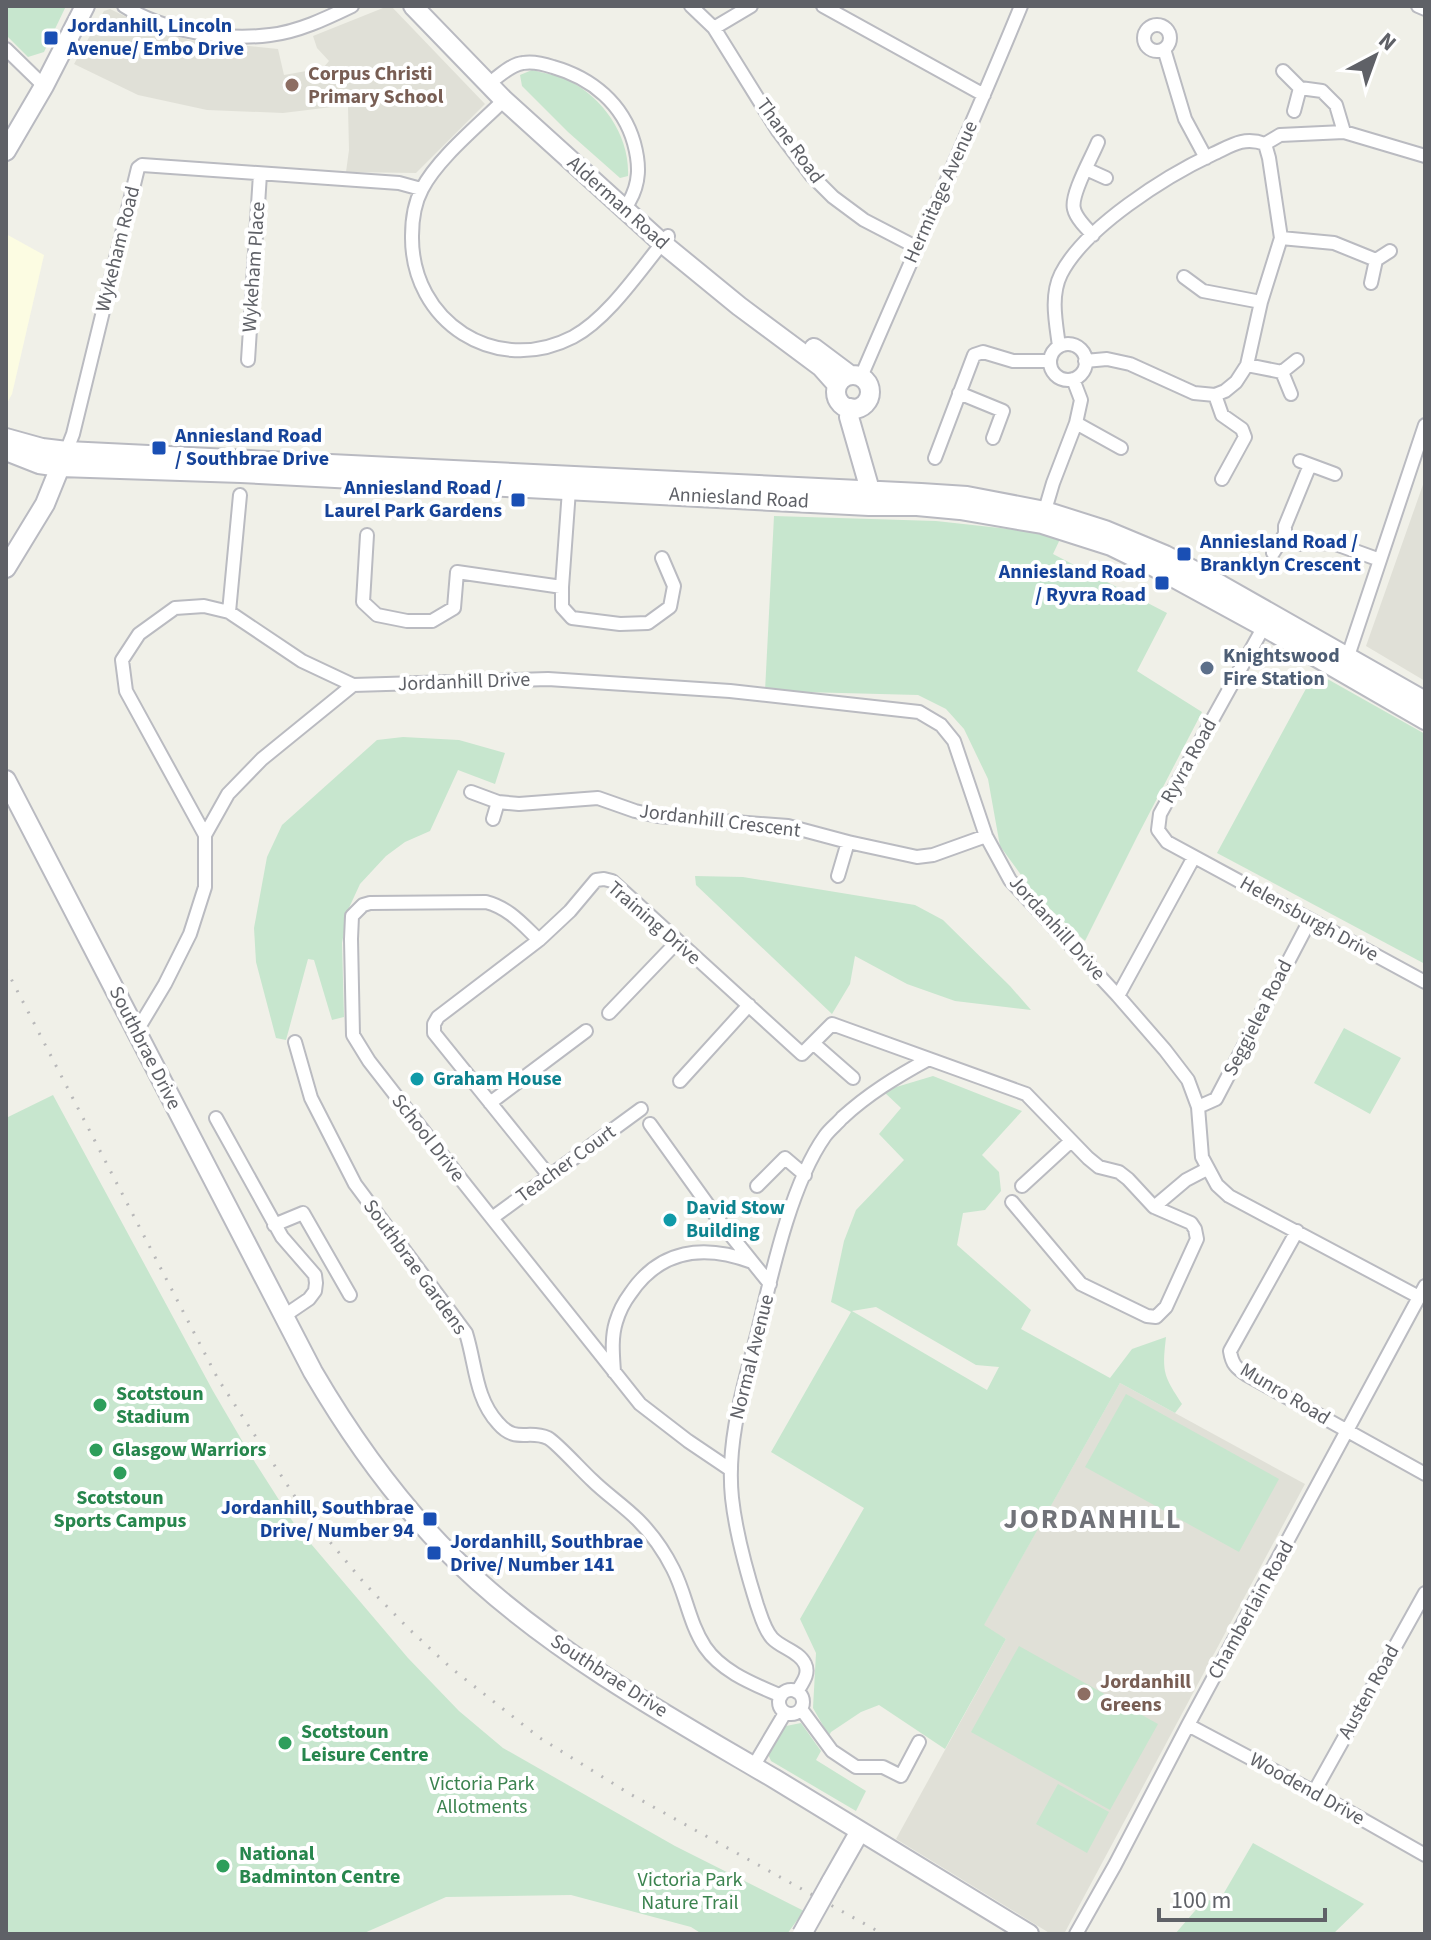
<svg xmlns="http://www.w3.org/2000/svg" width="1431" height="1940" viewBox="0 0 1431 1940" font-family="'Source Sans 3',sans-serif">
<style>
.commercial{fill:#fcfce2}
.education{fill:#e0e0d7}
.green{fill:#c7e6ce;fill-rule:evenodd}
.lines{fill:none;stroke-linecap:round;stroke-linejoin:round}
.street-casing{stroke:#babbc1;stroke-width:16}
.secondary-casing{stroke:#b9bac1;stroke-width:22}
.street{stroke:#fff;stroke-width:12}
.secondary{stroke:#fff;stroke-width:18}
.rail{stroke:#b8b8b9;stroke-width:3;stroke-dasharray:2 10;stroke-linecap:butt}
.secondary-bridge-casing{stroke:#b9bac1;stroke-width:22;stroke-linecap:butt}
.secondary-bridge{stroke:#fff;stroke-width:18}
.transit-dot{fill:#1a4fb4;stroke:#fff;stroke-width:3}
.education-dot{fill:#8d6e63;stroke:#fff;stroke-width:3}
.service-dot{fill:#5c6f8a;stroke:#fff;stroke-width:3}
.culture-dot{fill:#0f9aa8;stroke:#fff;stroke-width:3}
.leisure-dot{fill:#2e9e5b;stroke:#fff;stroke-width:3}
.labels{text-anchor:middle;dominant-baseline:central;stroke-width:8;stroke-linejoin:round;paint-order:stroke}
.transit-label{font-size:20px;font-weight:bold;fill:#164399;stroke:#fff;text-anchor:start}
.education-label{font-size:20px;font-weight:bold;fill:#785e54;stroke:#fff;text-anchor:start}
.street-label{font-size:20px;fill:#5f6167;stroke:#fff}
.service-label{font-size:20px;font-weight:bold;fill:#4e5e75;stroke:#fff;text-anchor:start}
.culture-label{font-size:20px;font-weight:bold;fill:#0d838f;stroke:#fff;text-anchor:start}
.leisure-label{font-size:20px;font-weight:bold;fill:#27864d;stroke:#fff;text-anchor:start}
.park-label{font-size:20px;fill:#3b834f;stroke:#fff}
.district-label{font-size:28px;font-weight:bold;letter-spacing:2px;fill:#717379;stroke:#fff}
</style>
<rect width="100%" height="100%" fill="#f0f0e8"/>
<path class="commercial" d="M 6,234 L 44,255 L 12,394 L 6,405 Z"/>
<path class="education" d="M 388,6 L 391,6 L 485,104 L 416,173 L 346,172 L 349,150 L 348,107 L 332,107 L 283,113 L 207,110 L 138,95 L 74,64 L 104,11 L 110,9 L 143,25 L 189,40 L 278,49 L 284,75 L 323,68 L 329,61 L 317,48 L 313,36 Z
M 1425,479 L 1425,681 L 1366,646 Z
M 1120,1383 L 1305,1484 L 1064,1934 L 1051,1934 L 896,1839 L 1006,1639 L 983,1626 Z"/>
<path class="green" d="M 6,6 L 66,6 L 44,52 L 28,57 L 6,35 Z
M 532,70 C 543,73 558,75 568,80 C 604,98 630,137 628,176 L 620,178 L 568,132 L 522,86 L 520,75 Z
M 774,516 L 936,521 L 1062,535 L 1053,554 L 1167,613 L 1137,671 L 1202,712 L 1138,835 L 1085,941 L 1037,897 L 1000,846 L 988,779 L 964,729 L 946,709 L 918,695 L 765,691 Z
M 1315,672 L 1425,734 L 1425,964 L 1217,853 Z
M 403,737 L 459,740 L 505,753 L 495,784 L 458,770 L 430,831 L 405,842 L 386,856 L 360,884 L 348,910 L 342,943 L 344,1017 L 332,1020 L 314,960 L 308,959 L 286,1040 L 276,1038 L 256,962 L 254,928 L 267,857 L 282,825 L 377,740 Z
M 695,876 L 743,877 L 915,905 L 943,920 L 1010,986 L 1031,1010 L 955,1001 L 907,984 L 855,956 L 850,984 L 832,1014 L 696,885 Z
M 1344,1028 L 1401,1058 L 1370,1114 L 1314,1083 Z
M 933,1076 L 1022,1111 L 982,1155 L 999,1172 L 1001,1191 L 985,1210 L 963,1213 L 957,1245 L 1031,1310 L 1021,1329 L 1110,1378 L 1132,1349 L 1166,1337 C 1162,1372 1163,1375 1182,1404 L 1175,1413 L 1120,1383 L 984,1625 L 1006,1639 L 945,1749 L 879,1705 L 861,1712 L 831,1732 L 829,1736 L 813,1708 L 816,1653 L 800,1619 L 864,1508 L 771,1452 L 851,1312 L 831,1302 L 844,1241 L 856,1210 L 904,1160 L 879,1134 L 901,1108 L 883,1091 ZM 876,1307 L 976,1365 L 999,1367 L 987,1390 L 852,1311 Z
M 53,1095 L 213,1391 L 251,1456 L 295,1525 L 408,1658 L 459,1711 L 503,1748 L 675,1846 L 804,1911 L 787,1934 L 702,1934 L 691,1927 L 571,1895 L 446,1897 L 362,1934 L 6,1934 L 6,1118 Z
M 1126,1394 L 1279,1479 L 1239,1552 L 1085,1467 Z
M 1019,1646 L 1158,1724 L 1110,1810 L 971,1732 Z
M 801,1723 L 821,1751 L 816,1760 L 866,1791 L 856,1811 L 771,1761 L 768,1754 L 786,1726 Z
M 1058,1784 L 1109,1812 L 1087,1853 L 1036,1824 Z
M 1253,1843 L 1364,1904 L 1333,1934 L 1175,1934 L 1206,1898 L 1217,1905 Z"/>
<g class="lines">
<g class="street-casing">
<path id="street" d="M 124,6 C 163,31 224,41 270,35 C 298,32 327,18 352,6
M 691,6 L 714,28 L 778,131 L 811,175 L 833,197 L 864,220 L 916,247
M 823,6 L 984,95
M 1418,6 L 1425,9
M1144 38a13 13 0 1 1 26 0a13 13 0 1 1-26 0Z
M 714,28 L 751,6
M 6,49 L 44,86
M 1164,49 L 1185,119 L 1206,158
M 1283,71 L 1300,88 L 1322,91 L 1336,105 L 1344,132
M 496,78 C 504,72 513,64 523,63 C 533,61 544,64 553,67 C 592,78 623,104 634,143 C 640,165 640,183 629,202
M 504,100 C 479,125 438,158 422,189 C 415,202 412,221 412,236 C 411,322 496,377 573,337 C 609,318 642,267 668,236
M 1294,111 L 1300,88
M 1265,144 L 1280,135 L 1344,132 L 1425,156
M 1086,169 L 1106,178
M 1093,235 C 1086,228 1076,218 1074,209 C 1070,195 1092,157 1098,142
M 1281,238 L 1334,243 L 1376,260 L 1390,251
M 1184,277 L 1203,291 L 1261,302
M 1371,283 L 1376,260
M1050 362a18 18 0 1 1 36 0a18 18 0 1 1-36 0Z
M 1059,346 C 1056,323 1050,296 1061,274 C 1085,227 1166,176 1213,154 C 1222,150 1232,144 1241,142 C 1250,140 1257,141 1265,144
M 248,360 L 260,174
M 1085,361 L 1107,359 L 1130,364 L 1194,393 L 1215,395 L 1225,391 L 1236,382 L 1247,365 L 1261,302 L 1281,238 L 1269,158 L 1265,144
M 1247,365 L 1282,372 L 1291,394
M 1282,372 L 1297,360
M 861,377 C 914,253 970,131 1021,6
M 959,393 L 1003,411 L 993,438
M 1215,395 L 1222,415 L 1242,429 L 1245,437 L 1222,479
M 1076,423 L 1121,448
M 64,457 L 73,434 L 138,168 L 142,165 L 399,183 L 421,189
M 935,458 L 974,355 L 983,352 L 1013,361 L 1050,361
M 1300,461 L 1335,474
M 1310,465 L 1285,526 L 1285,534 L 1298,544 L 1333,543 L 1380,560
M 569,490 L 562,587 L 562,607 L 572,618 L 620,624 L 648,623 L 670,607 L 674,586 L 662,558
M 1043,517 L 1053,483 L 1076,423 L 1081,400 L 1073,379
M 367,535 L 363,602 L 377,615 L 407,621 L 432,621 L 454,608 L 457,572 L 562,587
M 1273,553 L 1285,534
M 229,612 L 240,495
M 1267,621 L 1160,814 L 1158,830 L 1167,842 L 1425,982
M 1346,662 L 1425,425
M 471,792 L 498,802 L 519,804 L 598,798 L 635,811 L 658,816 L 788,826 L 848,842 L 917,857 L 933,855 L 986,836
M 493,819 L 498,802
M 205,835 L 126,691 L 122,660 L 139,634 L 175,608 L 204,606 L 229,612 L 302,661 L 353,685 L 548,679 L 730,691 L 919,712 L 941,725 L 954,741 L 986,836 L 1010,880 L 1118,996 L 1165,1050 L 1188,1080 L 1198,1107 L 1202,1157 L 1217,1185 L 1229,1196 L 1419,1297
M 838,876 L 848,842
M 539,940 C 522,924 509,908 486,902 L 370,903 L 363,905 L 352,916 L 351,939 L 353,1035 L 369,1061 L 460,1178 L 640,1404 L 688,1441 L 731,1470
M 1118,996 L 1194,857
M 609,1013 L 677,942
M 135,1029 L 141,1024 L 165,984 L 190,934 L 205,887 L 205,835 L 228,794 L 262,759 L 353,685
M 295,1042 L 311,1098 L 355,1184 L 466,1333 C 476,1365 475,1398 498,1423 C 516,1444 528,1429 548,1438 C 556,1442 583,1472 592,1480 C 606,1494 623,1505 638,1520 C 652,1534 664,1551 673,1569 C 686,1594 689,1623 705,1647 C 722,1672 754,1684 781,1696
M 813,1043 L 853,1078
M 680,1081 L 749,1005
M 490,1103 L 586,1031
M 1198,1107 L 1216,1099 L 1310,920
M 216,1118 L 282,1237 L 315,1275 L 316,1283 L 315,1291 L 309,1299 L 284,1316
M 650,1124 L 721,1223 L 770,1284
M 550,1177 L 434,1033 L 434,1024 L 438,1017 L 539,940 L 570,911 L 596,880 L 604,879 L 612,881 L 802,1054 L 832,1024 L 1026,1094 L 1088,1158 L 1099,1167 L 1119,1172 L 1128,1179 L 1154,1207 L 1191,1223 L 1195,1229 L 1197,1239 L 1166,1307 L 1156,1317 L 1147,1316 L 1081,1284 L 1012,1202
M 757,1186 L 785,1158 L 805,1175
M 1022,1186 L 1071,1141
M 1154,1207 L 1186,1180 L 1207,1169
M 492,1218 L 641,1109
M 274,1225 L 303,1213 L 350,1295
M 1297,1231 L 1230,1351 C 1232,1364 1236,1368 1247,1375 L 1425,1474
M 614,1372 C 613,1356 611,1338 616,1322 C 619,1312 624,1302 630,1294 C 660,1249 704,1244 752,1262
M779 1702a12 12 0 1 1 24 0a12 12 0 1 1-24 0Z
M 797,1692 C 802,1683 810,1674 805,1664 C 799,1651 781,1648 772,1638 C 764,1629 761,1616 757,1605 C 746,1570 736,1535 732,1498 C 726,1441 744,1386 758,1331 C 772,1272 791,1184 825,1136 C 830,1129 837,1124 842,1118 C 868,1094 896,1077 927,1060
M 801,1709 L 832,1751 L 856,1767 L 883,1767 L 901,1776 L 919,1742
M 1188,1725 L 1314,1792 L 1425,1855
M 753,1767 L 785,1713
M 1314,1792 L 1425,1593
M 1076,1934 L 1115,1865 L 1188,1725 L 1425,1286"/>
</g>
<g class="secondary-casing">
<path id="secondary" d="M 413,6 L 504,100 L 662,243 L 739,306 L 821,367 L 837,385
M 6,151 L 44,86 L 85,6
M 814,348 L 850,375
M836 392a17 17 0 1 1 34 0a17 17 0 1 1-34 0Z
M 850,408 L 849,417 L 870,490 L 869,499
M 6,438 L 42,448 L 67,451 L 921,493 L 967,496 L 1045,511 L 1105,530 L 1165,555 L 1221,585 L 1425,701
M 6,451 L 39,464 L 60,467 L 241,473 L 869,506 L 917,506 L 960,510 L 1042,524 L 1111,546 L 1156,568 L 1264,627 L 1425,720
M 6,568 L 45,504 L 60,467
M 6,780 L 313,1372 C 358,1449 411,1521 478,1581 C 566,1660 673,1719 775,1779 C 860,1830 944,1883 1029,1934
M 831,1882 L 860,1831"/>
</g>
<use href="#street" class="street"/>
<use href="#secondary" class="secondary"/>
<path class="rail" d="M 6,969 L 218,1379 L 305,1512 L 365,1584 L 409,1629 L 451,1668 L 540,1738 L 630,1794 L 883,1934"/>
<g class="secondary-bridge-casing">
<path id="secondary-bridge" d="M 802,1934 L 831,1882"/>
</g>
<use href="#secondary-bridge" class="secondary-bridge"/>
</g>
<g class="transit-dot">
<rect x="43" y="30" width="16" height="16" rx="4"/>
<rect x="151" y="440" width="16" height="16" rx="4"/>
<rect x="510" y="492" width="16" height="16" rx="4"/>
<rect x="1176" y="546" width="16" height="16" rx="4"/>
<rect x="1154" y="575" width="16" height="16" rx="4"/>
<rect x="422" y="1511" width="16" height="16" rx="4"/>
<rect x="426" y="1545" width="16" height="16" rx="4"/>
</g>
<g class="education-dot">
<circle cx="292" cy="85" r="8"/>
<circle cx="1084" cy="1694" r="8"/>
</g>
<circle class="service-dot" cx="1207" cy="668" r="8"/>
<g class="culture-dot">
<circle cx="417" cy="1079" r="8"/>
<circle cx="670" cy="1220" r="8"/>
</g>
<g class="leisure-dot">
<circle cx="100" cy="1405" r="8"/>
<circle cx="96" cy="1450" r="8"/>
<circle cx="120" cy="1473" r="8"/>
<circle cx="285" cy="1743" r="8"/>
<circle cx="223" cy="1866" r="8"/>
</g>
<g class="labels">
<g class="transit-label">
<text x="67" y="26">Jordanhill, Lincoln<tspan x="67" dy="23">Avenue/ Embo Drive</tspan></text>
<text x="175" y="436">Anniesland Road<tspan x="175" dy="23">/ Southbrae Drive</tspan></text>
<text x="502" y="488" text-anchor="end">Anniesland Road /<tspan x="502" dy="23">Laurel Park Gardens</tspan></text>
<text x="1200" y="542">Anniesland Road /<tspan x="1200" dy="23">Branklyn Crescent</tspan></text>
<text x="1146" y="572" text-anchor="end">Anniesland Road<tspan x="1146" dy="23">/ Ryvra Road</tspan></text>
<text x="414" y="1508" text-anchor="end">Jordanhill, Southbrae<tspan x="414" dy="23">Drive/ Number 94</tspan></text>
<text x="450" y="1542">Jordanhill, Southbrae<tspan x="450" dy="23">Drive/ Number 141</tspan></text>
</g>
<g class="education-label">
<text x="308" y="74">Corpus Christi<tspan x="308" dy="23">Primary School</tspan></text>
<text x="1100" y="1682">Jordanhill<tspan x="1100" dy="23">Greens</tspan></text>
</g>
<g class="street-label">
<text transform="translate(790 141) rotate(54)">Thane Road</text>
<text transform="translate(941 192) rotate(-66)">Hermitage Avenue</text>
<text transform="translate(618 203) rotate(42)">Alderman Road</text>
<text transform="translate(118 249) rotate(-76)">Wykeham Road</text>
<text transform="translate(254 267) rotate(-86)">Wykeham Place</text>
<text transform="translate(739 498) rotate(3)">Anniesland Road</text>
<text transform="translate(464 682) rotate(-2)">Jordanhill Drive</text>
<text transform="translate(1189 761) rotate(-61)">Ryvra Road</text>
<text transform="translate(720 821) rotate(7)">Jordanhill Crescent</text>
<text transform="translate(1309 919) rotate(29)">Helensburgh Drive</text>
<text transform="translate(654 923) rotate(41)">Training Drive</text>
<text transform="translate(1057 928) rotate(48)">Jordanhill Drive</text>
<text transform="translate(1258 1018) rotate(-63)">Seggielea Road</text>
<text transform="translate(145 1048) rotate(63)">Southbrae Drive</text>
<text transform="translate(428 1138) rotate(52)">School Drive</text>
<text transform="translate(566 1164) rotate(-36)">Teacher Court</text>
<text transform="translate(415 1267) rotate(54)">Southbrae Gardens</text>
<text transform="translate(752 1357) rotate(-76)">Normal Avenue</text>
<text transform="translate(1285 1394) rotate(31)">Munro Road</text>
<text transform="translate(1251 1610) rotate(-61)">Chamberlain Road</text>
<text transform="translate(609 1676) rotate(33)">Southbrae Drive</text>
<text transform="translate(1369 1692) rotate(-61)">Austen Road</text>
<text transform="translate(1307 1789) rotate(29)">Woodend Drive</text>
</g>
<g class="service-label">
<text x="1223" y="656">Knightswood<tspan x="1223" dy="23">Fire Station</tspan></text>
</g>
<g class="culture-label">
<text x="433" y="1079">Graham House</text>
<text x="686" y="1208">David Stow<tspan x="686" dy="23">Building</tspan></text>
</g>
<g class="leisure-label">
<text x="116" y="1394">Scotstoun<tspan x="116" dy="23">Stadium</tspan></text>
<text x="112" y="1450">Glasgow Warriors</text>
<text x="120" y="1498" text-anchor="middle">Scotstoun<tspan x="120" dy="23">Sports Campus</tspan></text>
<text x="301" y="1732">Scotstoun<tspan x="301" dy="23">Leisure Centre</tspan></text>
<text x="239" y="1854">National<tspan x="239" dy="23">Badminton Centre</tspan></text>
</g>
<g class="park-label">
<text x="482" y="1784">Victoria Park<tspan x="482" dy="23">Allotments</tspan></text>
<text x="690" y="1880">Victoria Park<tspan x="690" dy="23">Nature Trail</tspan></text>
</g>
<g class="district-label">
<text x="1093" y="1519">JORDANHILL</text>
</g>
</g>
<rect width="1431" height="1940" fill="none" stroke="#5f6167" stroke-width="16"/>
<g transform="translate(1375 56) rotate(41)" stroke="#ffffff" stroke-width="6" paint-order="stroke">
<path d="M0-6L14 30L0 20L-14 30Z" fill="#5f6167"/>
<text y="-12" font-size="22" font-weight="bold" text-anchor="middle" fill="#5f6167">N</text>
</g>
<path d="M1159 1908v12h166v-12" fill="none" stroke="#5f6167" stroke-width="4"/>
<text x="1171" y="1908" font-size="24" fill="#5f6167" stroke="#ffffff" stroke-width="6" paint-order="stroke">100 m</text>
</svg>
